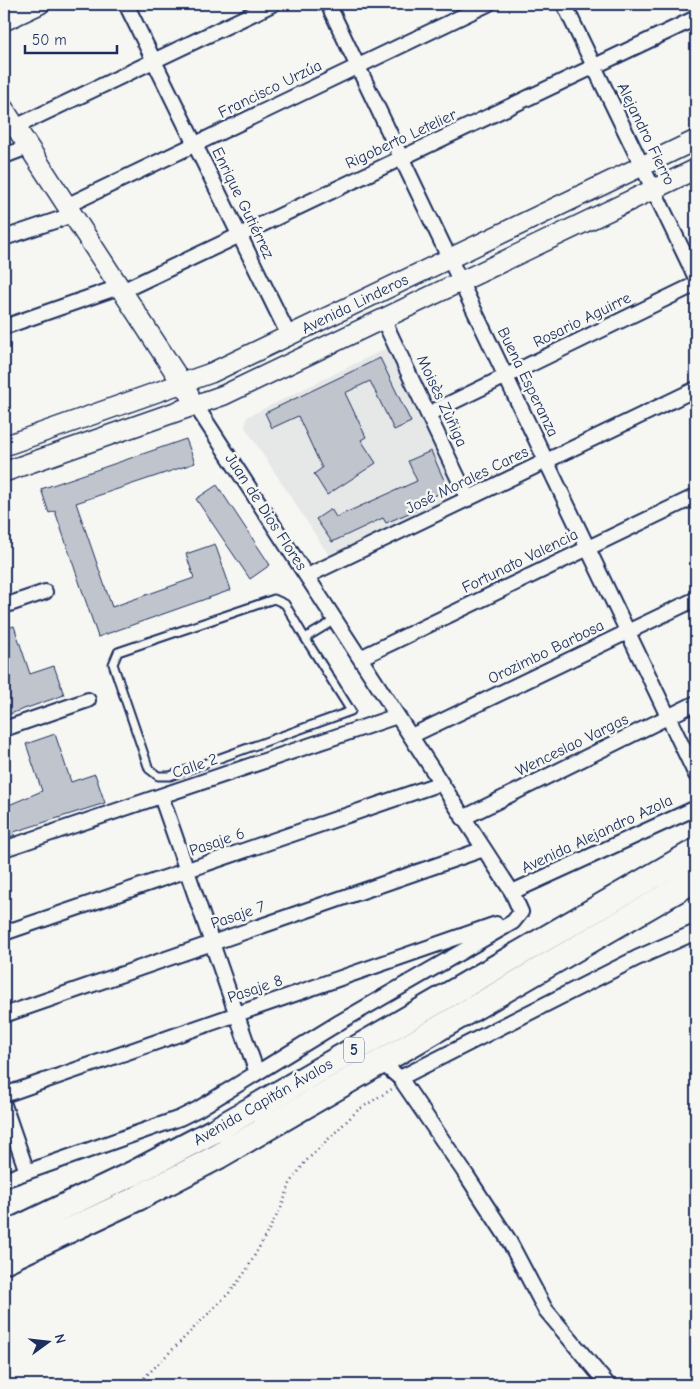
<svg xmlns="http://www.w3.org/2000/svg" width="700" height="1389" viewBox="0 0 700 1389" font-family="'Comic Neue',sans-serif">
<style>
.built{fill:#e6e7e7}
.building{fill:#c0c4cd;stroke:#1b2f5e}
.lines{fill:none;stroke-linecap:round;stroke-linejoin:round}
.lane-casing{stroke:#1b2f5e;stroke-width:11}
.street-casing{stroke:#1b2f5e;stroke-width:18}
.secondary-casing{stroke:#1b2f5e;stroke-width:22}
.highway-casing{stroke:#1b2f5e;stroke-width:28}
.path{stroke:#1b2f5e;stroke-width:2.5;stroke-dasharray:1 4;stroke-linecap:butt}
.lane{stroke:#f6f6f2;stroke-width:7}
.street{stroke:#f6f6f2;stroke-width:14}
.secondary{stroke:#f6f6f2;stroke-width:19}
.highway{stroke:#f6f6f2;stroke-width:24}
.labels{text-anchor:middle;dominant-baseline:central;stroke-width:5;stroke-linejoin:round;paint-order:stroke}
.shield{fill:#f6f6f2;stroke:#5d6b8a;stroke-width:1}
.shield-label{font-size:15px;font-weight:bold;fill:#1b2f5e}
.street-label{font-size:16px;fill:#1b2f5e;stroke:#f6f6f2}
</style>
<rect width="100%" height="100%" fill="#f6f6f2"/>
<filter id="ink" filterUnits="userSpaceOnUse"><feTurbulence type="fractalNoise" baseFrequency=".02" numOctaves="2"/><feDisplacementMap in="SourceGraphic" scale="10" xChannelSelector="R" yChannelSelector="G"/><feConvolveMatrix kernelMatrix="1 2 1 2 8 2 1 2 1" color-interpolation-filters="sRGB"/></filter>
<g filter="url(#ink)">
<path class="built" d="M 389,347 L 459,493 L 455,502 L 332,560 L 245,427 L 247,417 Z"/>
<path class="building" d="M 380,358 L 411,422 L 394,430 L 370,381 L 345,393 L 366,437 L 361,440 L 376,463 L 327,495 L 314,474 L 322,468 L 298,416 L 272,428 L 265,413 Z
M 186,439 L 195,463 L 76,503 L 112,607 L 194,578 L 186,554 L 215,544 L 231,590 L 98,637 L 55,511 L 49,513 L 41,489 Z
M 431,451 L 448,489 L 418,504 L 420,508 L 386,523 L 383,518 L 332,542 L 316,519 L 331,509 L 336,517 L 417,481 L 408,461 Z
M 217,485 L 270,565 L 250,579 L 196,499 Z
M 14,626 L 30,674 L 54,666 L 64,695 L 4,716 L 4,629 Z
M 55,734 L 71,782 L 95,774 L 105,803 L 14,832 L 15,835 L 4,839 L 4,807 L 42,791 L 26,744 Z"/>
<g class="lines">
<g class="lane-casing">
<path id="lane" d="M 305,638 L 351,711 L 170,776 L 158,776 L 149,769 L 113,664 L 118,652 L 274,599 L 285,604 L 305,638 L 335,620"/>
</g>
<g class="street-casing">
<path id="street" d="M 126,4 L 289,336
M 328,4 L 696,775
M 564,4 L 696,278
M 15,127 L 273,4
M 4,156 L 28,147
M 66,206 L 488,4
M 4,238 L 72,215
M 122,291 L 696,18
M 383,319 L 468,499
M 4,327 L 119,287
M 428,414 L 696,284
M 307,576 L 696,389
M 4,606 L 45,592
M 360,658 L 696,496
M 4,729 L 88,700
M 411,736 L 696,599
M 161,796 L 257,1073
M 463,818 L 696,703
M 4,849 L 397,716
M 512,892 L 696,808
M 4,933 L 441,783
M 4,1015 L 484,849
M 381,1062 L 400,1078 L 467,1176 L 508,1239 L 545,1309 L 608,1385
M 400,1078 L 637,958 L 696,932
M 4,1095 L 496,924
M 4,1105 L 27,1172
M 4,1180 L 180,1118 L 198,1109 L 340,1022 L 513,922 L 521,912 L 512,892 L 196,406"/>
</g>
<g class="secondary-casing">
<path id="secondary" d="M 4,21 L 40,4
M 4,109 L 189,394
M 4,446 L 211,373 L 696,140
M 4,472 L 224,395 L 696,169"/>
</g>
<g class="highway-casing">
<path id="highway" d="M 4,1235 L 134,1173 L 214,1131 L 696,851
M 4,1261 L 138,1198 L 219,1156 L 696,879"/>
</g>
<path class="path" d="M 137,1385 L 231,1291 L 246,1271 L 281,1208 L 290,1184 L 305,1162 L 358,1110 L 392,1089"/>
<use href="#lane" class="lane"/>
<use href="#street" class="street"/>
<use href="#secondary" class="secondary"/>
<use href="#highway" class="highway"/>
</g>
</g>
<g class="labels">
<rect class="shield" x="344" y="1037.5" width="20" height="25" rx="4"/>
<g class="shield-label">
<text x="354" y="1050">5</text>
</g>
<g class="street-label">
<text transform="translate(270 89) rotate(-26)">Francisco Urzúa</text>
<text transform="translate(646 134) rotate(64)">Alejandro Fierro</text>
<text transform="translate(401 139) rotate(-25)">Rigoberto Letelier</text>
<text transform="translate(243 203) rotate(64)">Enrique Gutiérrez</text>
<text transform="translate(355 304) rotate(-26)">Avenida Linderos</text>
<text transform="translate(582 320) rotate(-26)">Rosario Aguirre</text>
<text transform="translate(528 382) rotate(64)">Buena Esperanza</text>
<text transform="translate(442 401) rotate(65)">Moisès Zùñiga</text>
<text transform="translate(467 480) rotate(-26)">José Morales Cares</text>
<text transform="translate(266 512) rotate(57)">Juan de Dios Flores</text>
<text transform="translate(520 561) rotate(-26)">Fortunato Valencia</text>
<text transform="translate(546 652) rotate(-26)">Orozimbo Barbosa</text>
<text transform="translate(572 745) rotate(-26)">Wenceslao Vargas</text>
<text transform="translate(195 766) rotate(-19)">Calle 2</text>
<text transform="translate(597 834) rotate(-25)">Avenida Alejandro Azola</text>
<text transform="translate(217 842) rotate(-19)">Pasaje 6</text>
<text transform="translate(238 915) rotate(-19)">Pasaje 7</text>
<text transform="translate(255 989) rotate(-19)">Pasaje 8</text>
<text transform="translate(263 1102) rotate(-30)">Avenida Capitán Ávalos</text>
</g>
</g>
<rect width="700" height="1389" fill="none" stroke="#f6f6f2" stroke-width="20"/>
<rect x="10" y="10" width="680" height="1369" fill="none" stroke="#1b2f5e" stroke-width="2" filter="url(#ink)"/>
<g transform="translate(48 1342) rotate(75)" stroke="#f6f6f2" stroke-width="4" paint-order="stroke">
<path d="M0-4L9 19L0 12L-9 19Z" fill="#1b2f5e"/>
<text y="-8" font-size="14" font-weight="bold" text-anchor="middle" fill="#1b2f5e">N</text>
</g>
<path d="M25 45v8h92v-8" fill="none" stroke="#1b2f5e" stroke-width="2.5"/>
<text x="32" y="45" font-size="15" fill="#1b2f5e" stroke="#f6f6f2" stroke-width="4" paint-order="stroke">50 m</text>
</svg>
